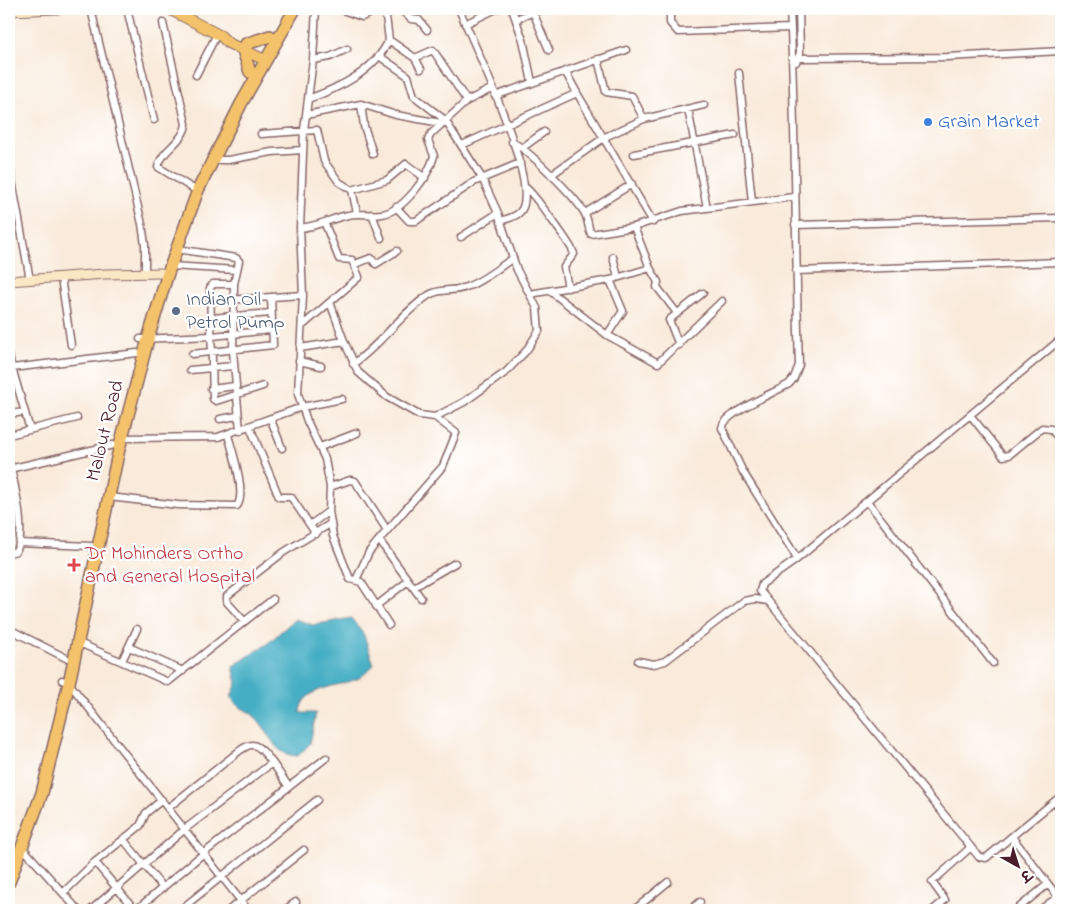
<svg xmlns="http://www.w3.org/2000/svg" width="1070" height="919" viewBox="0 0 1070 919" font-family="'Indie Flower','Playpen Sans Deva',sans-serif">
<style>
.water{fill:#45aec4;stroke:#486678}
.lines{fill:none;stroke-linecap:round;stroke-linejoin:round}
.street-casing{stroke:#876668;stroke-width:9}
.secondary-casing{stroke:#876668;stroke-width:11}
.primary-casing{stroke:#876668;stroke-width:12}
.highway-casing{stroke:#876668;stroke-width:14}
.street{stroke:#fff;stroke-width:6}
.secondary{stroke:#fae7c3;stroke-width:9}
.primary{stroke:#f3c26a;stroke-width:10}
.highway{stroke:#f3c26a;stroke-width:11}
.shop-dot{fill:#3f7fe0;stroke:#fff;stroke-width:2}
.service-dot{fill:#5c6f8a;stroke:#fff;stroke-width:2}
.health-dot{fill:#e0444e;stroke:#fff;stroke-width:2}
.labels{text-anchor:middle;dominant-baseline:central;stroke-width:4.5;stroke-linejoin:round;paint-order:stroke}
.shop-label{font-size:20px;fill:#366cbe;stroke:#fff;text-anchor:start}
.service-label{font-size:20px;fill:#4e5e75;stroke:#fff;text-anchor:start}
.street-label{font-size:20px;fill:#4a1f2b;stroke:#fff}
.health-label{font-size:20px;fill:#be3a42;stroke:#fff;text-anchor:start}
</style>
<rect width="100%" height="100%" fill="#fff"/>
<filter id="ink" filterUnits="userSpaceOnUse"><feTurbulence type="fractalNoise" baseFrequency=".02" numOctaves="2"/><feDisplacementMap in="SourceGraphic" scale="10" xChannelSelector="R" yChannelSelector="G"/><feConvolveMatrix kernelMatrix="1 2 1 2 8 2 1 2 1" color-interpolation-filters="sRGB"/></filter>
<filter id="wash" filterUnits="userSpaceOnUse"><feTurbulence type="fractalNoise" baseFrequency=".0096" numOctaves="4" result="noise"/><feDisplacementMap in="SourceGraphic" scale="20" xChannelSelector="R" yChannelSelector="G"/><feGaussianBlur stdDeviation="1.12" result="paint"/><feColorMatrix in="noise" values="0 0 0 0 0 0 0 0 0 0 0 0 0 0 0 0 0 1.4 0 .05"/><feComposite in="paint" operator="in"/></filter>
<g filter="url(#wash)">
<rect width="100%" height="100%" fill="#f9eada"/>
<path class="water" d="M 351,618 L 364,635 L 374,665 C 369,669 364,675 359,678 C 341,687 301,686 300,713 L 316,713 L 310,744 L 298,756 C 271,755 272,733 255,717 C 245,707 240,711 231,697 L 237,683 L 233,666 L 266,645 L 295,619 L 313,625 Z"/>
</g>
<g filter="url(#ink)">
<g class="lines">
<g class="street-casing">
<path id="street" d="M 91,9 L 142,224 L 145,245 L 145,273
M 127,9 L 154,120
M 316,9 L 313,60 L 304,130 L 300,228 L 303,295 L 298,394 L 307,421 L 325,459 L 330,487 L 329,511 L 333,536 L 350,579 L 361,582 L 389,625
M 340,9 L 362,17 L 380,9
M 385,9 L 389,40 L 415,58 L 421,69
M 400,9 L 411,19 L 419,20 L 427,30
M 459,9 C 474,44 536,175 523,207 C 520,216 509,218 501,221
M 512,9 L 523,40 L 532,82
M 670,9 L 670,23 L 678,32 L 791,28
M 790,9 C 796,127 795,246 799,365 L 794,378 L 789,384 C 774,393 724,413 722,428 L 743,472 L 795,555 L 796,560 L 762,584 L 760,591 L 979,857 L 986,858 L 1010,838 L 1013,838 L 1061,901
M 533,12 L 549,50
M 516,19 L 542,9
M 163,23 L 186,124 C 184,142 162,149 158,167 L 192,188
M 465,24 L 496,9
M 415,58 L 433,50 L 467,101
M 799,58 L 947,57 L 1061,51
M 598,59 L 606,92 L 632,96 L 644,119
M 313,60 L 330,57 L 347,49
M 796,62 L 800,53 L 799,9
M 565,71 L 577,93
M 739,73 L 752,202
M 196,75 L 217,34
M 495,96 L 626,50
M 308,99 C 339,88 374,72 389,40
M 361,104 L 364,126 L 373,154
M 688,109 L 707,208
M 306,115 L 361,104 L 396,115 L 441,123
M 261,134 L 317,130 L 324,161 L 339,182 L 352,190 L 357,213
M 512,142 C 528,149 574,196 584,212 C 588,218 588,228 591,234 L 634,227 L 682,211 L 794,197
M 462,145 L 577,93 L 653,222
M 522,148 L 544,132
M 634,154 L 735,135
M 213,160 L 228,160 L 272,152 L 303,150
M 9,164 L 30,280
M 551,175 L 605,137 L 644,119 L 704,105
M 526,188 C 533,193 573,247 574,254 L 564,267 L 568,288
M 352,190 L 387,180 L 406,164 L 425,178
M 396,207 L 409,221 L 416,221 L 474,182 L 520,163
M 585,213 L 632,184
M 372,214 L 381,238
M 795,225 L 1061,218
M 634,227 L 650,268 L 658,282 L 657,287 L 677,313
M 300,228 C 319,226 330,219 348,215 C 359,212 371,216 382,214 C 404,211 429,175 434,156 L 428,140 L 431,134 L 467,101 L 493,88
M 461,237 L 498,213
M 177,249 L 236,258 L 239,261 L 234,284 L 233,351 L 240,431
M 613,257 L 618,277
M 355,264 L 371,258 L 376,264 L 397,251
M 171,266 L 236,270
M 796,271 L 1061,262
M 61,278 L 71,345
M 234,284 L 213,284 L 210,288 L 213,399 L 216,401 L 263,386
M 550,291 L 607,335 L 658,363 L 722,301
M 530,294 L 610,280 L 650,268
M 211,301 L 303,295
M 330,302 L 344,341
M 211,318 L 271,313
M 302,326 L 359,277 L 352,260 L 339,259 L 325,224
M 607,335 L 623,311 L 610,280
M 140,339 L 212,336 L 271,330
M 679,345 L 669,320 L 703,293
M 300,348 L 344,341 L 358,372 L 387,397 L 419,415 L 435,417 L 464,402 L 506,372 L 526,351 L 539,331 L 537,308 L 517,270 L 498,213 L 482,178 L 445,120 L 414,96 L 408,76 L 379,56
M 192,354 L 273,345 L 271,297
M 9,357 L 30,430
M 299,361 L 321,366
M 353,364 C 382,344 400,314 429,295 C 441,288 454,292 466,287 C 482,282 498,268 512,259
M 12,368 L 137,353
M 190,370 L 233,366
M 211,389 L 235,386
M 9,414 L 25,412
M 971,416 L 1003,456 L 1009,455 L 1042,428 L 1051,429 L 1061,441
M 220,419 L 237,416
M 271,420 L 282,448
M 250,427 L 279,497 L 291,497 L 316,534
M 9,435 L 77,418
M 122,438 L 218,437 L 302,407 L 342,399
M 320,447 L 357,433
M 9,462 C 14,480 27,535 16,551 L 9,553
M 9,469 L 113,445
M 330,487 L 350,480 L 355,481 L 387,530
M 109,497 L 178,505 L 237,506 C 247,493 232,450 228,435
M 867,501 L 993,663
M 310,525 L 329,511
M 379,540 L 421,598
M 19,543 L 91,546
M 796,560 L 1061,339
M 356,580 L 369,552 L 379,540 L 443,466 L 456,433 L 435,417
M 414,587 L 455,563
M 376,606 L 408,581
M 244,621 L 227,602 L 227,596 L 284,552 L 330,524
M 9,629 L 66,658
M 77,642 L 168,682 L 273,599
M 129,647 L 183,671
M 122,661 L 137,629
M 638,661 L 654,664 L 665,661 L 744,601 L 755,599 L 768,601
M 62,680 L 69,683 L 248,910
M 168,808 L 238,752 C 242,749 247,745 252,745 C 263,744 282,778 289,787
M 1011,837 L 1061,796
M 123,839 L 163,888
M 22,847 L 78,910
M 95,862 L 135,910
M 63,893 L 95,862 L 140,826 L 146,813 L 162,800
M 91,910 L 185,829 L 272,763
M 136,910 L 204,853 L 326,758
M 180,910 L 317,800
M 229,910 L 304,850
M 285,910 L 296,902
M 634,910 L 668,882
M 690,910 L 700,902
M 933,910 L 945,900 L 932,882 L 971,847
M 1016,910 L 1048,884
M 1040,910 L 1058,897"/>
</g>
<g class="secondary-casing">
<path id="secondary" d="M 9,11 L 58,9
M 9,281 L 105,274 L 162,273"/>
</g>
<g class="primary-casing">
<path id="primary" d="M 169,9 L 221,36 L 228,43 L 265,60"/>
</g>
<g class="highway-casing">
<path id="highway" d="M 246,44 L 270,36
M 243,50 L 250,72
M 9,882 L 42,793 L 69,683 L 119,449 L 148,339 L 167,276 L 198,190 L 241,104 L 295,9"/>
</g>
<use href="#street" class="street"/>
<use href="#secondary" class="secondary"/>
<use href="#primary" class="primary"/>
<use href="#highway" class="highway"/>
</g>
</g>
<circle class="shop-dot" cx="928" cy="122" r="5"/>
<circle class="service-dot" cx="176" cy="311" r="5"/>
<path class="health-dot" d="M71.5 557.5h5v5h5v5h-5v5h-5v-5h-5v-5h5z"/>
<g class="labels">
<g class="shop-label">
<text x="938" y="122">Grain Market</text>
</g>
<g class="service-label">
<text x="186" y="300">Indian Oil<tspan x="186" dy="23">Petrol Pump</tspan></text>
</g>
<g class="street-label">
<text transform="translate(106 431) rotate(-76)">Malout Road</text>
</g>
<g class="health-label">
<text x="85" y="554">Dr Mohinders Ortho<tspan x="85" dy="23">and General Hospital</tspan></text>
</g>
</g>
<rect width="1070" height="919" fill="none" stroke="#fff" stroke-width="30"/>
<g transform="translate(1018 866) rotate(141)" stroke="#ffffff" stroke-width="4" paint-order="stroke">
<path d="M0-4L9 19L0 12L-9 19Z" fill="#4a1f2b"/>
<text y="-8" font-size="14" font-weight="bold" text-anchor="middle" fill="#4a1f2b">उ</text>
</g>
</svg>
